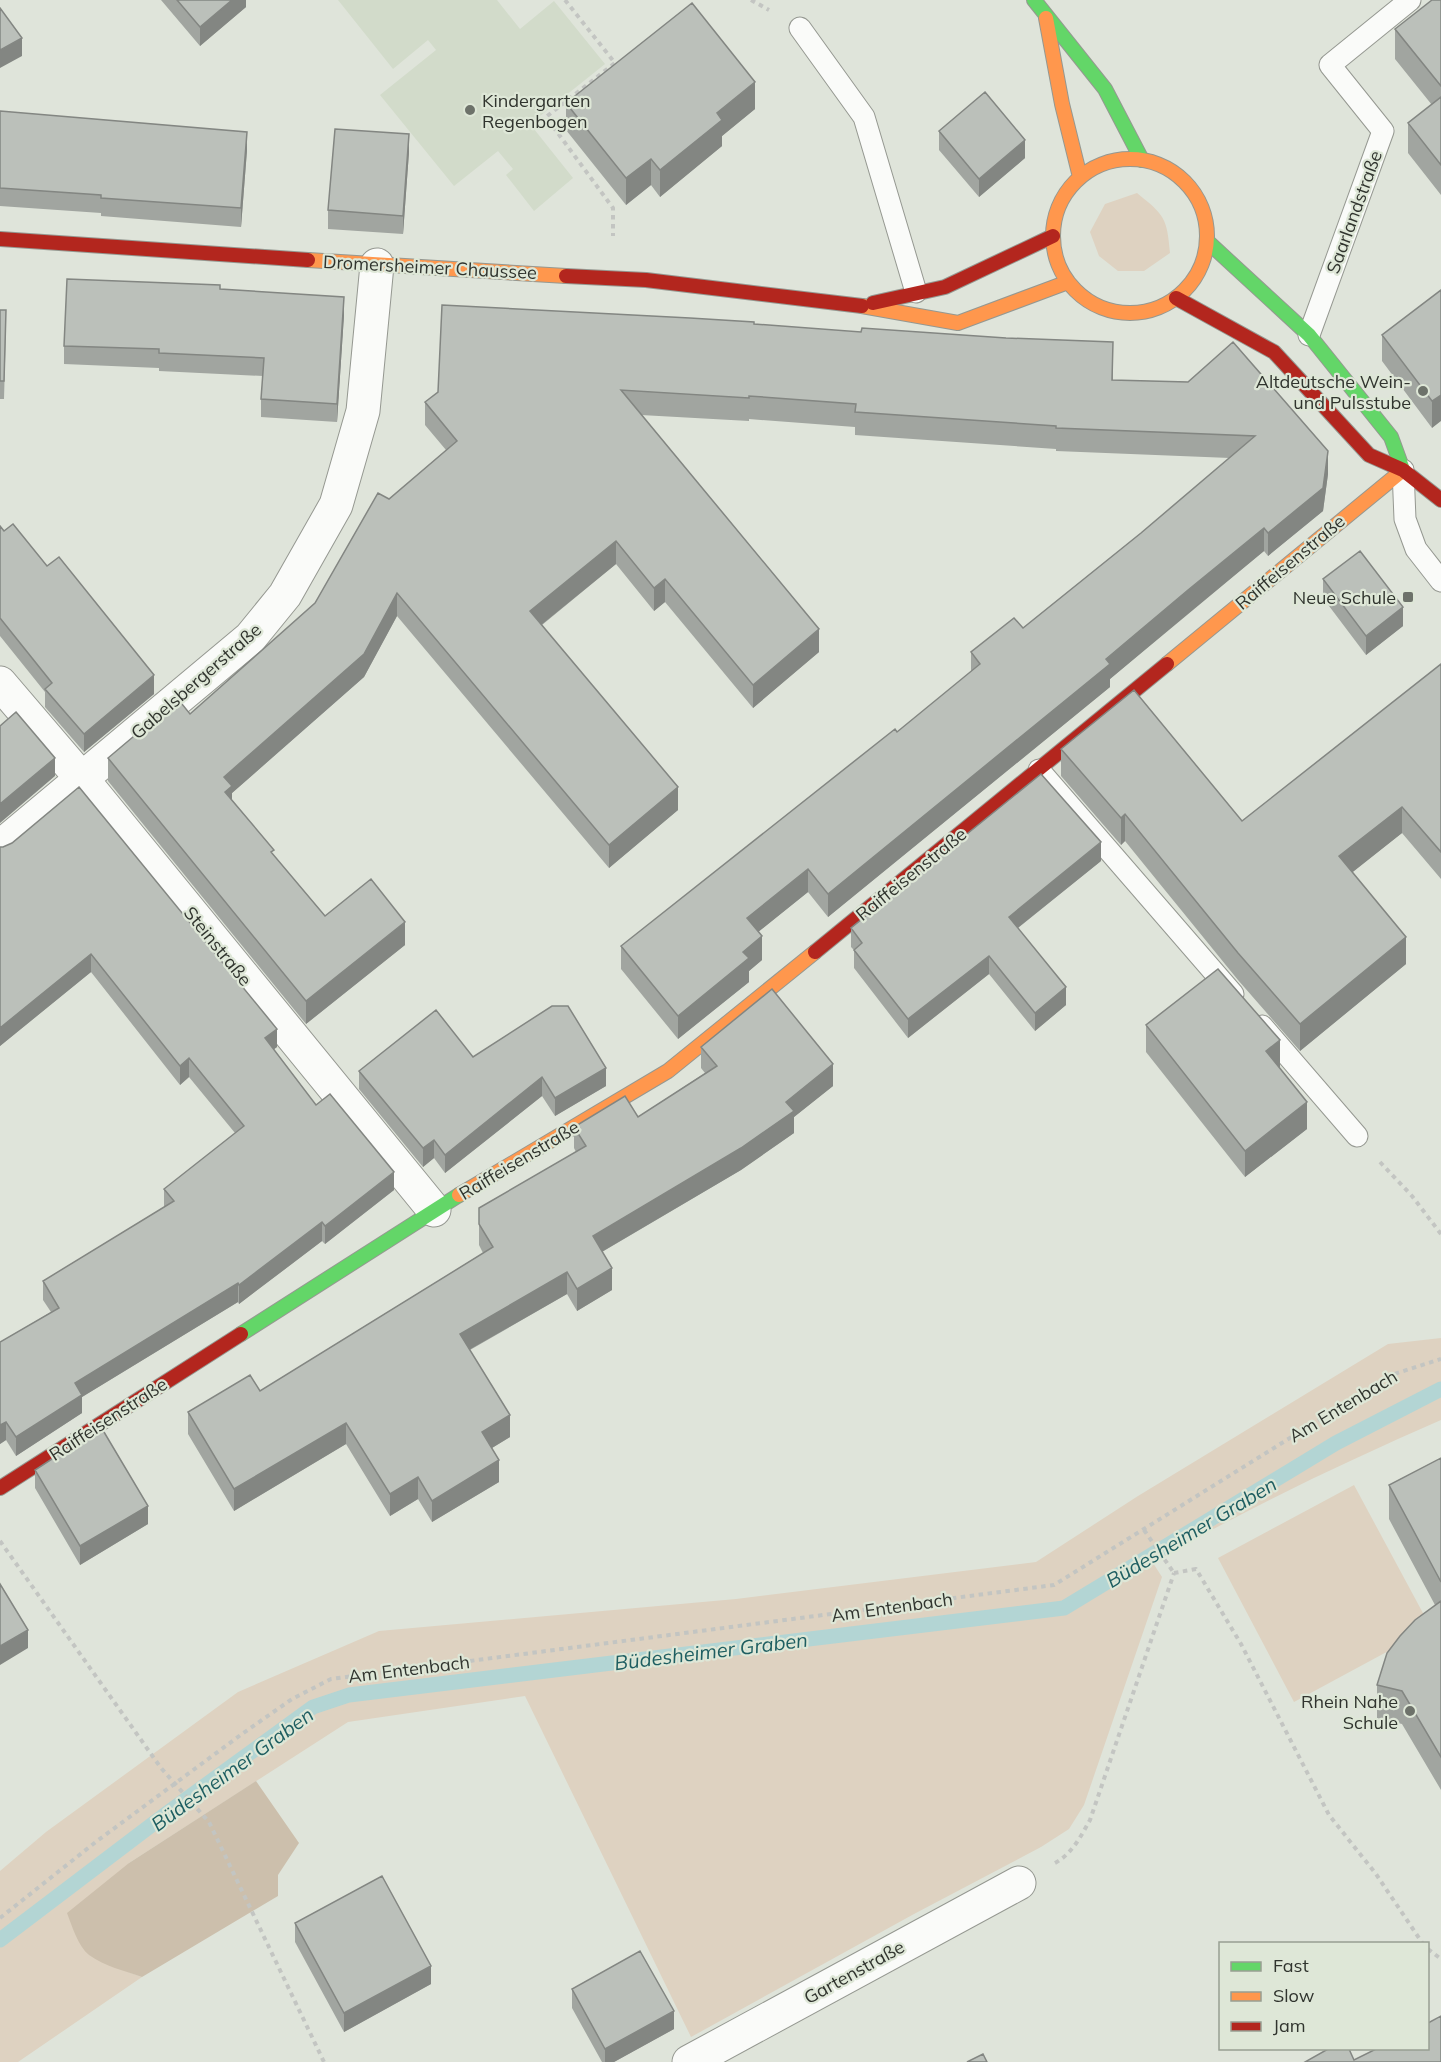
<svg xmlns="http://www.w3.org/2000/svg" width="1441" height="2062" viewBox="0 0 1441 2062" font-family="Mulish,sans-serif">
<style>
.built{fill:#d2dbca}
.green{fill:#ded2c1}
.forest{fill:#ccbfac}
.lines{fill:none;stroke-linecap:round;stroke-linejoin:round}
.stream{stroke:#b3d5d4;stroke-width:15}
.lane-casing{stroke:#959891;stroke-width:23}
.street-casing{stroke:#959891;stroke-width:35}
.fast-casing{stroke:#959891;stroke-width:16}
.slow-casing{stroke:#959891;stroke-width:16}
.jam-casing{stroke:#959891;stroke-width:16}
.path{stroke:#c3c5c2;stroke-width:4;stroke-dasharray:4.5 4.5;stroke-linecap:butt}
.lane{stroke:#fafbf9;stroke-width:21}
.street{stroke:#fafbf9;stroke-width:33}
.fast{stroke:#63d668;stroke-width:14}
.slow{stroke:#ff974d;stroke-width:14}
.jam{stroke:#b3261e;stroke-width:14}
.wall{fill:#a1a5a0}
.shaded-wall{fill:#838682}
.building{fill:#bbc0ba;stroke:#838682;stroke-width:1.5}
.poi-dot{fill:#6d726a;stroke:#dee7d7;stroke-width:2}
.labels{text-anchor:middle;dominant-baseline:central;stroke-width:4.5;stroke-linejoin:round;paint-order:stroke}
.poi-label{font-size:18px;fill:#30342e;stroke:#dee7d7;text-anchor:end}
.street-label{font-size:18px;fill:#30342e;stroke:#dee7d7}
.water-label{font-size:20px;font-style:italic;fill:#1e5e61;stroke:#dee7d7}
</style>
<rect width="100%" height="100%" fill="#dfe4da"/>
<path class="built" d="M 338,0 L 497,0 L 520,29 L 554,1 L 605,64 L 530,124 L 573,178 L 534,211 L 506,175 L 513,169 L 498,151 L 454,186 L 380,95 L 436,50 L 428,40 L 393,69 Z"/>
<path class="green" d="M 1137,193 C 1164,215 1167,217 1170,253 L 1144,271 L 1118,271 L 1099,256 L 1090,232 L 1105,204 Z
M 1441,1338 L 1441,1420 C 1343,1463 1245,1509 1153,1563 L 1162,1577 L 1084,1805 L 1069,1829 L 1041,1847 L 914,1914 L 691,2037 L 525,1696 L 348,1722 L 129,1863 L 88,1954 L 112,1966 L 142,1977 L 18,2062 L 0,2062 L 0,1871 L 46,1832 L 238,1692 L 379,1631 L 736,1599 L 1036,1562 L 1138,1496 L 1388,1344 Z
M 1354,1485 L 1431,1628 L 1294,1702 L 1218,1558 Z"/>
<path class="forest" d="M 256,1781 L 299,1843 L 278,1875 L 278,1896 L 142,1977 C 125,1971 104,1966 89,1955 C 78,1946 72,1926 67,1913 L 129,1863 Z"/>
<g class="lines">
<path class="stream" d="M 0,1940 L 166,1814 L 313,1707 L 349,1695 L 1064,1608 L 1336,1443 L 1441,1389"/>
<g class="lane-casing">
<path id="lane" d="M 800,28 L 864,117 L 916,292
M 1309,335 L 1383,131 L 1330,65 L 1410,0
M 1403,470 L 1405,519 L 1416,549 L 1441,581
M 1039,770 L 1233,994
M 1262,1026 L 1357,1136"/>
</g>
<g class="street-casing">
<path id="street" d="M 0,683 L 82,779 L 434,1210
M 0,847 L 250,638 L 285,595 L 336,505 L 363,411 L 377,265
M 689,2062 L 1019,1883"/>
</g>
<g class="fast-casing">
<path id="fast" d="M 1034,0 L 1105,89 L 1142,160
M 1208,242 L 1309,335 L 1391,437 L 1403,470
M 241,1334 L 459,1195"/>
</g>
<g class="slow-casing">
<path id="slow" d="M 1046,18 L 1062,104 L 1080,177
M1053 236a77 77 0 1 1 154 0a77 77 0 1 1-154 0Z
M 308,260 L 566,276
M 862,306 L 958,323 L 1068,282
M 1167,664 L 1403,470
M 459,1195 L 668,1071 L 815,952"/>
</g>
<g class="jam-casing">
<path id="jam" d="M 0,239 L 308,260
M 566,276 L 646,280 L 862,306
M 1176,298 L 1274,352 L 1369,455 L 1403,470 L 1441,500
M 873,303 L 945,287 L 1053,236
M 815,952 L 1167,664
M 0,1488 L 241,1334"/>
</g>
<path class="path" d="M 565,0 L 615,63 L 546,117 L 613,208 L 613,236
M 751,0 L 769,10
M 1380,1162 L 1412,1196 L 1441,1234
M 1144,1530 L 1174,1573
M 0,1541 L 161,1768 L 209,1822 L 324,2062
M 1174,1573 L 1196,1569 L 1241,1644 L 1329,1815 L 1376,1874 L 1423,1944
M 1055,1863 C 1072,1854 1081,1836 1090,1820 L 1174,1573
M 0,1918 L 97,1841 L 242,1734 L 292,1699 L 331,1679 L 1054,1585 L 1391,1375 L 1441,1359
M 1428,1949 L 1441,1959"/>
<use href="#lane" class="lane"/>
<use href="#street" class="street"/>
<use href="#fast" class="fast"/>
<use href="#slow" class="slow"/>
<use href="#jam" class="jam"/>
</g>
<path class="wall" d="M 161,0 L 246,0 L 246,7 L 200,46 Z
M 1441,0 L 1441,195 L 1408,153 L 1408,123 L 1432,105 L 1395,59 L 1395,29 Z
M 566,103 L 755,109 L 722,136 L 722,146 L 660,197 L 651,185 L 626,205 L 566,130 Z
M 0,111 L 247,150 L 241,227 L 101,216 L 101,213 L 0,206 Z
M 939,131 L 1025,158 L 979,197 L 939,150 Z
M 409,152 L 403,234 L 328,229 L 328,210 Z
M 220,289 L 344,315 L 337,422 L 261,417 L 261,399 L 263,376 L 159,371 L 159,368 L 64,364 L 64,346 Z
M 1441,290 L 1432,428 L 1382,361 L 1382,335 Z
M 0,310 L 6,328 L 4,399 L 0,399 Z
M 754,324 L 1113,366 L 1113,380 L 1188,382 L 1328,474 L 1323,511 L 1268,556 L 1264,551 L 1188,613 L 1110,679 L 1110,687 L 828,917 L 808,892 L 758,932 L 762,960 L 749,971 L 749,982 L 678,1039 L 621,969 L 621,946 L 897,732 L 971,672 L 971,652 L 1023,628 L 1141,533 L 1230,458 L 1056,451 L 1056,449 L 855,435 L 855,427 L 749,419 L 749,421 L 641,415 L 819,652 L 753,708 L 665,602 L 654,611 L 616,564 L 542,625 L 678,810 L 609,868 L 397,616 L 364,677 L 232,793 L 232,800 L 274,856 L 325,916 L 405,945 L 306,1024 L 108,781 L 108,758 L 190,714 L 315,603 L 389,499 L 446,450 L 425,425 L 425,402 Z
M 0,526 L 4,531 L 47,566 L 154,694 L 84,752 L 45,707 L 45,692 L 0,636 Z
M 1323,579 L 1403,626 L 1366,655 L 1323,598 Z
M 1441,664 L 1441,879 L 1402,833 L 1352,872 L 1406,964 L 1300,1051 L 1238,980 L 1125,841 L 1121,845 L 1061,776 L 1061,749 L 1242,821 Z
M 0,847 L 277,1047 L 274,1049 L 316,1105 L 394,1190 L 325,1244 L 322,1241 L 239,1304 L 238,1302 L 82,1397 L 82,1413 L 16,1456 L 6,1440 L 0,1444 L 0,1342 L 51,1312 L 43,1300 L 43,1281 L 164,1207 L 164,1189 L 235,1133 L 189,1077 L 180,1085 L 91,972 L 0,1046 Z
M 1101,861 L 1018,928 L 1066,1005 L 1035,1031 L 989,974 L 908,1038 L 854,968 L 854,950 L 851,947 L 851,928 Z
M 1146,1025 L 1280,1067 L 1279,1068 L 1307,1129 L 1245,1177 L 1146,1052 Z
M 701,1047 L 833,1086 L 794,1117 L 794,1133 L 741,1170 L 602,1252 L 612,1290 L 577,1311 L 567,1294 L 470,1350 L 510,1437 L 492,1448 L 499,1482 L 432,1522 L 418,1499 L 390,1516 L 346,1444 L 234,1511 L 188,1434 L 188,1412 L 260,1391 L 483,1253 L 479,1245 L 479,1208 L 576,1152 L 574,1148 L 574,1127 L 638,1117 L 705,1073 L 701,1068 Z
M 473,1057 L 606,1086 L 555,1116 L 542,1096 L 445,1173 L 434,1158 L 423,1167 L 359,1089 L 359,1071 Z
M 1441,1458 L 1441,1790 L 1402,1724 L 1377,1718 L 1377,1685 L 1435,1605 L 1389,1519 L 1389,1485 Z
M 35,1470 L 148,1524 L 80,1565 L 35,1488 Z
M 295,1923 L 431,1984 L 344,2032 L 295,1942 Z
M 572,1989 L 674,2029 L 614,2062 L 602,2062 L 572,2008 Z"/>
<path class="shaded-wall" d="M 232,0 L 246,0 L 246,7 L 200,46 L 200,27 Z
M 22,38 L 22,56 L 0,68 L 0,50 Z
M 755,82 L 755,109 L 722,136 L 722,146 L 660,197 L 660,170 L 717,113 Z
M 247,132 L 247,150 L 241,227 L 241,208 Z
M 409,134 L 409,152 L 403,234 L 403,216 Z
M 1025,140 L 1025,158 L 979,197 L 979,179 Z
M 651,159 L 651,185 L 626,205 L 626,178 Z
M 344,297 L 344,315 L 337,422 L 337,404 Z
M 1441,395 L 1441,421 L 1432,428 L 1432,401 Z
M 1328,451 L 1328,474 L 1323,511 L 1268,556 L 1268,533 Z
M 1264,528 L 1264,551 L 1110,679 L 1110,687 L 828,917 L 828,894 L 1188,590 Z
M 616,541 L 616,564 L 530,634 L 530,611 Z
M 665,579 L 665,602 L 654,611 L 654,588 Z
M 397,593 L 397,616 L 364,677 L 232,793 L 232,809 L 225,815 L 224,777 Z
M 1403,607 L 1403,626 L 1366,655 L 1366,636 Z
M 819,629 L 819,652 L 753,708 L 753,685 Z
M 154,675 L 154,694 L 84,752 L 84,734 Z
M 55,758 L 55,776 L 0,823 L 0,804 Z
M 678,787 L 678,810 L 609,868 L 609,845 Z
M 1402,807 L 1402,833 L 1339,883 L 1339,856 Z
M 1125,814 L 1125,841 L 1121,845 L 1121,818 Z
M 1101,842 L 1101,861 L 1009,935 L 1009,917 Z
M 808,869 L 808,892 L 747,941 L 747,918 Z
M 405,922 L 405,945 L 306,1024 L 306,1001 Z
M 762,936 L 762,960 L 749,971 L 749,982 L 678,1039 L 678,1016 L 743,952 Z
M 1406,937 L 1406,964 L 1300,1051 L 1300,1024 Z
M 91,954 L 91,972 L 0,1046 L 0,1028 Z
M 989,956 L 989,974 L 908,1038 L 908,1019 Z
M 1066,987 L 1066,1005 L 1035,1031 L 1035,1013 Z
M 277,1029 L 277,1047 L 265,1056 L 265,1038 Z
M 1280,1040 L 1280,1067 L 1266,1078 L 1266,1051 Z
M 189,1058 L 189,1077 L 180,1085 L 180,1066 Z
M 833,1064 L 833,1086 L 794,1117 L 794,1133 L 741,1170 L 593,1257 L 593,1236 L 786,1102 Z
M 606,1068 L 606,1086 L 555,1116 L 555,1098 Z
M 542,1077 L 542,1096 L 445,1173 L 445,1155 Z
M 1307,1102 L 1307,1129 L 1245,1177 L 1245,1151 Z
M 434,1140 L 434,1158 L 423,1167 L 423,1148 Z
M 394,1172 L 394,1190 L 325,1244 L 325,1226 Z
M 322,1222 L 322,1241 L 239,1304 L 239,1285 Z
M 612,1268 L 612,1290 L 577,1311 L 577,1289 Z
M 567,1272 L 567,1294 L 460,1355 L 460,1334 Z
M 238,1283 L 238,1302 L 82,1397 L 82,1413 L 16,1456 L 16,1437 L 75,1383 Z
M 510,1415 L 510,1437 L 482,1454 L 482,1432 Z
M 6,1422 L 6,1440 L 0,1444 L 0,1425 Z
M 346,1423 L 346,1444 L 234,1511 L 234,1489 Z
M 499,1460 L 499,1482 L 432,1522 L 432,1501 Z
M 418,1477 L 418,1499 L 390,1516 L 390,1494 Z
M 148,1506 L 148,1524 L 80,1565 L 80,1546 Z
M 28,1630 L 28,1648 L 0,1665 L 0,1646 Z
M 431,1966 L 431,1984 L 344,2032 L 344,2013 Z
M 674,2011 L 674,2029 L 614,2062 L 605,2062 L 605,2049 Z"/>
<path class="building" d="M 177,0 L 232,0 L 200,27 Z
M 1432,0 L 1441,0 L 1441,86 L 1395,29 Z
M 692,3 L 755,82 L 717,113 L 722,120 L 660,170 L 651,159 L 626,178 L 566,103 Z
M 0,8 L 22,38 L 0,50 Z
M 985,92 L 1025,140 L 979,179 L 939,131 Z
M 1441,97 L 1441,165 L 1408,123 Z
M 0,111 L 247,132 L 241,208 L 101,198 L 101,195 L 0,188 Z
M 335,129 L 409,134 L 403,216 L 328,210 Z
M 67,279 L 220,285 L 220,289 L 344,297 L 337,404 L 261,399 L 264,358 L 159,353 L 159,349 L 64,346 Z
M 1441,290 L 1441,395 L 1432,401 L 1382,335 Z
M 442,305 L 690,318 L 754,322 L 754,324 L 861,332 L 862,328 L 1006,338 L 1113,342 L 1112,380 L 1188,382 L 1233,342 L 1328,451 L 1323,488 L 1268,533 L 1264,528 L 1188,590 L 1106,659 L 1110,664 L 828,894 L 808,869 L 747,918 L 762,936 L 743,952 L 749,958 L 678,1016 L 621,946 L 895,729 L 897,732 L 980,664 L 971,652 L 1014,618 L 1023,628 L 1141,533 L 1255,436 L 1056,428 L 1056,426 L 855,412 L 856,404 L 749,396 L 749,398 L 621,390 L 819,629 L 753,685 L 665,579 L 654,588 L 616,541 L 530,611 L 678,787 L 609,845 L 397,593 L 364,654 L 224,777 L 232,786 L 225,792 L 274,850 L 271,852 L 325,916 L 371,879 L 405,922 L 306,1001 L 108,758 L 178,699 L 190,714 L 315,603 L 378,493 L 389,499 L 457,441 L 425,402 L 438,392 Z
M 0,310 L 6,310 L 4,381 L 0,381 Z
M 13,524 L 47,566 L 59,557 L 154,675 L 84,734 L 45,689 L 52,683 L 0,618 L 0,526 L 4,531 Z
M 1360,551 L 1403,607 L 1366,636 L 1323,579 Z
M 1441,664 L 1441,852 L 1402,807 L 1339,856 L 1406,937 L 1300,1024 L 1238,953 L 1125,814 L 1121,818 L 1061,749 L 1134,690 L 1242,821 Z
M 16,712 L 55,758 L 0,804 L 0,726 Z
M 1041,774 L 1101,842 L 1009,917 L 1066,987 L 1035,1013 L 989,956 L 908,1019 L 854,950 L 862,943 L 851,928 Z
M 79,787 L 277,1029 L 265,1038 L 316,1105 L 330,1094 L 394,1172 L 325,1226 L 322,1222 L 239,1285 L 238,1283 L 75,1383 L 82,1395 L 16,1437 L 6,1422 L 0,1425 L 0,1342 L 59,1308 L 43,1281 L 174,1201 L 164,1189 L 244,1126 L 189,1058 L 180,1066 L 91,954 L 0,1028 L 0,847 L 3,847 L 12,843 Z
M 1218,969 L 1280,1040 L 1266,1051 L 1307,1102 L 1245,1151 L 1146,1025 Z
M 772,989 L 833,1064 L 786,1102 L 794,1111 L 741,1148 L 593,1236 L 612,1268 L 577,1289 L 567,1272 L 460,1334 L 510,1415 L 482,1432 L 499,1460 L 432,1501 L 418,1477 L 390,1494 L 346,1423 L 234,1489 L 188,1412 L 250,1375 L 260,1391 L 493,1247 L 479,1224 L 479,1208 L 586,1146 L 574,1127 L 625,1096 L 638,1117 L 717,1066 L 701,1047 Z
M 552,1006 L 568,1006 L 606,1068 L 555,1098 L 542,1077 L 445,1155 L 434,1140 L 423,1148 L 359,1071 L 436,1010 L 473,1057 Z
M 101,1427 L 148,1506 L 80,1546 L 35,1470 Z
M 1441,1458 L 1441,1582 L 1389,1485 Z
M 0,1584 L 28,1630 L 0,1646 Z
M 1441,1601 L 1441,1757 L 1402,1691 L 1377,1685 L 1387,1653 L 1400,1636 L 1415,1620 Z
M 382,1876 L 431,1966 L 344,2013 L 295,1923 Z
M 640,1951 L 674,2011 L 605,2049 L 572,1989 Z
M 1441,2016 L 1441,2062 L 1305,2062 L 1328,2049 L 1349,2049 L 1354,2060 L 1376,2049 L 1428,2049 L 1428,2023 Z
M 983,2054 L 987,2062 L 967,2062 Z"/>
<g class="poi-dot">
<circle cx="470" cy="110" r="6"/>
<circle cx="1423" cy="391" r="6"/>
<rect x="1402" y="591" width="12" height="12" rx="3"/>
<circle cx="1410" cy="1711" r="6"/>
</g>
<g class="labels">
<g class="poi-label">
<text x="482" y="100" text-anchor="start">Kindergarten<tspan x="482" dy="21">Regenbogen</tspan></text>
<text x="1411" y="381">Altdeutsche Wein-<tspan x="1411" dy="21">und Pulsstube</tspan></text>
<text x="1396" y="597">Neue Schule</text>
<text x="1398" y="1701">Rhein Nahe<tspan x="1398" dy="21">Schule</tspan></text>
</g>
<g class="street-label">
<text transform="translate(1354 212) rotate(-70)">Saarlandstraße</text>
<text transform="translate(430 267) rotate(3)">Dromersheimer Chaussee</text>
<text transform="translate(1290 562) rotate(-40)">Raiffeisenstraße</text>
<text transform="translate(196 681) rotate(-41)">Gabelsbergerstraße</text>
<text transform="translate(911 874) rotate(-39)">Raiffeisenstraße</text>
<text transform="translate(218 946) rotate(51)">Steinstraße</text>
<text transform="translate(519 1160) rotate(-31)">Raiffeisenstraße</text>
<text transform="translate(1343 1406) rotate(-31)">Am Entenbach</text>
<text transform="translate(108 1419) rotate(-33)">Raiffeisenstraße</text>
<text transform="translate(892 1607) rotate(-8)">Am Entenbach</text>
<text transform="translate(409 1669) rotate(-7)">Am Entenbach</text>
<text transform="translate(854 1972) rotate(-29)">Gartenstraße</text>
</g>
<g class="water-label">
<text transform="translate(1191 1532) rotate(-31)">Büdesheimer Graben</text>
<text transform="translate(711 1651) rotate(-7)">Büdesheimer Graben</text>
<text transform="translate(232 1769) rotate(-36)">Büdesheimer Graben</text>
</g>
</g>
<rect x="1219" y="1942" width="210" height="108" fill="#dee7d7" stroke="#989f93" stroke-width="1.5"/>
<rect x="1231" y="1962" width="30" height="9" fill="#63d668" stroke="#989f93" stroke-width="1.5"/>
<text x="1273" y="1972" font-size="18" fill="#30342e">Fast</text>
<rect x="1231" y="1992" width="30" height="9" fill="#ff974d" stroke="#989f93" stroke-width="1.5"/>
<text x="1273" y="2002" font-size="18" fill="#30342e">Slow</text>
<rect x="1231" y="2022" width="30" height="9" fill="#b3261e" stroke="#989f93" stroke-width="1.5"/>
<text x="1273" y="2032" font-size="18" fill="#30342e">Jam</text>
</svg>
